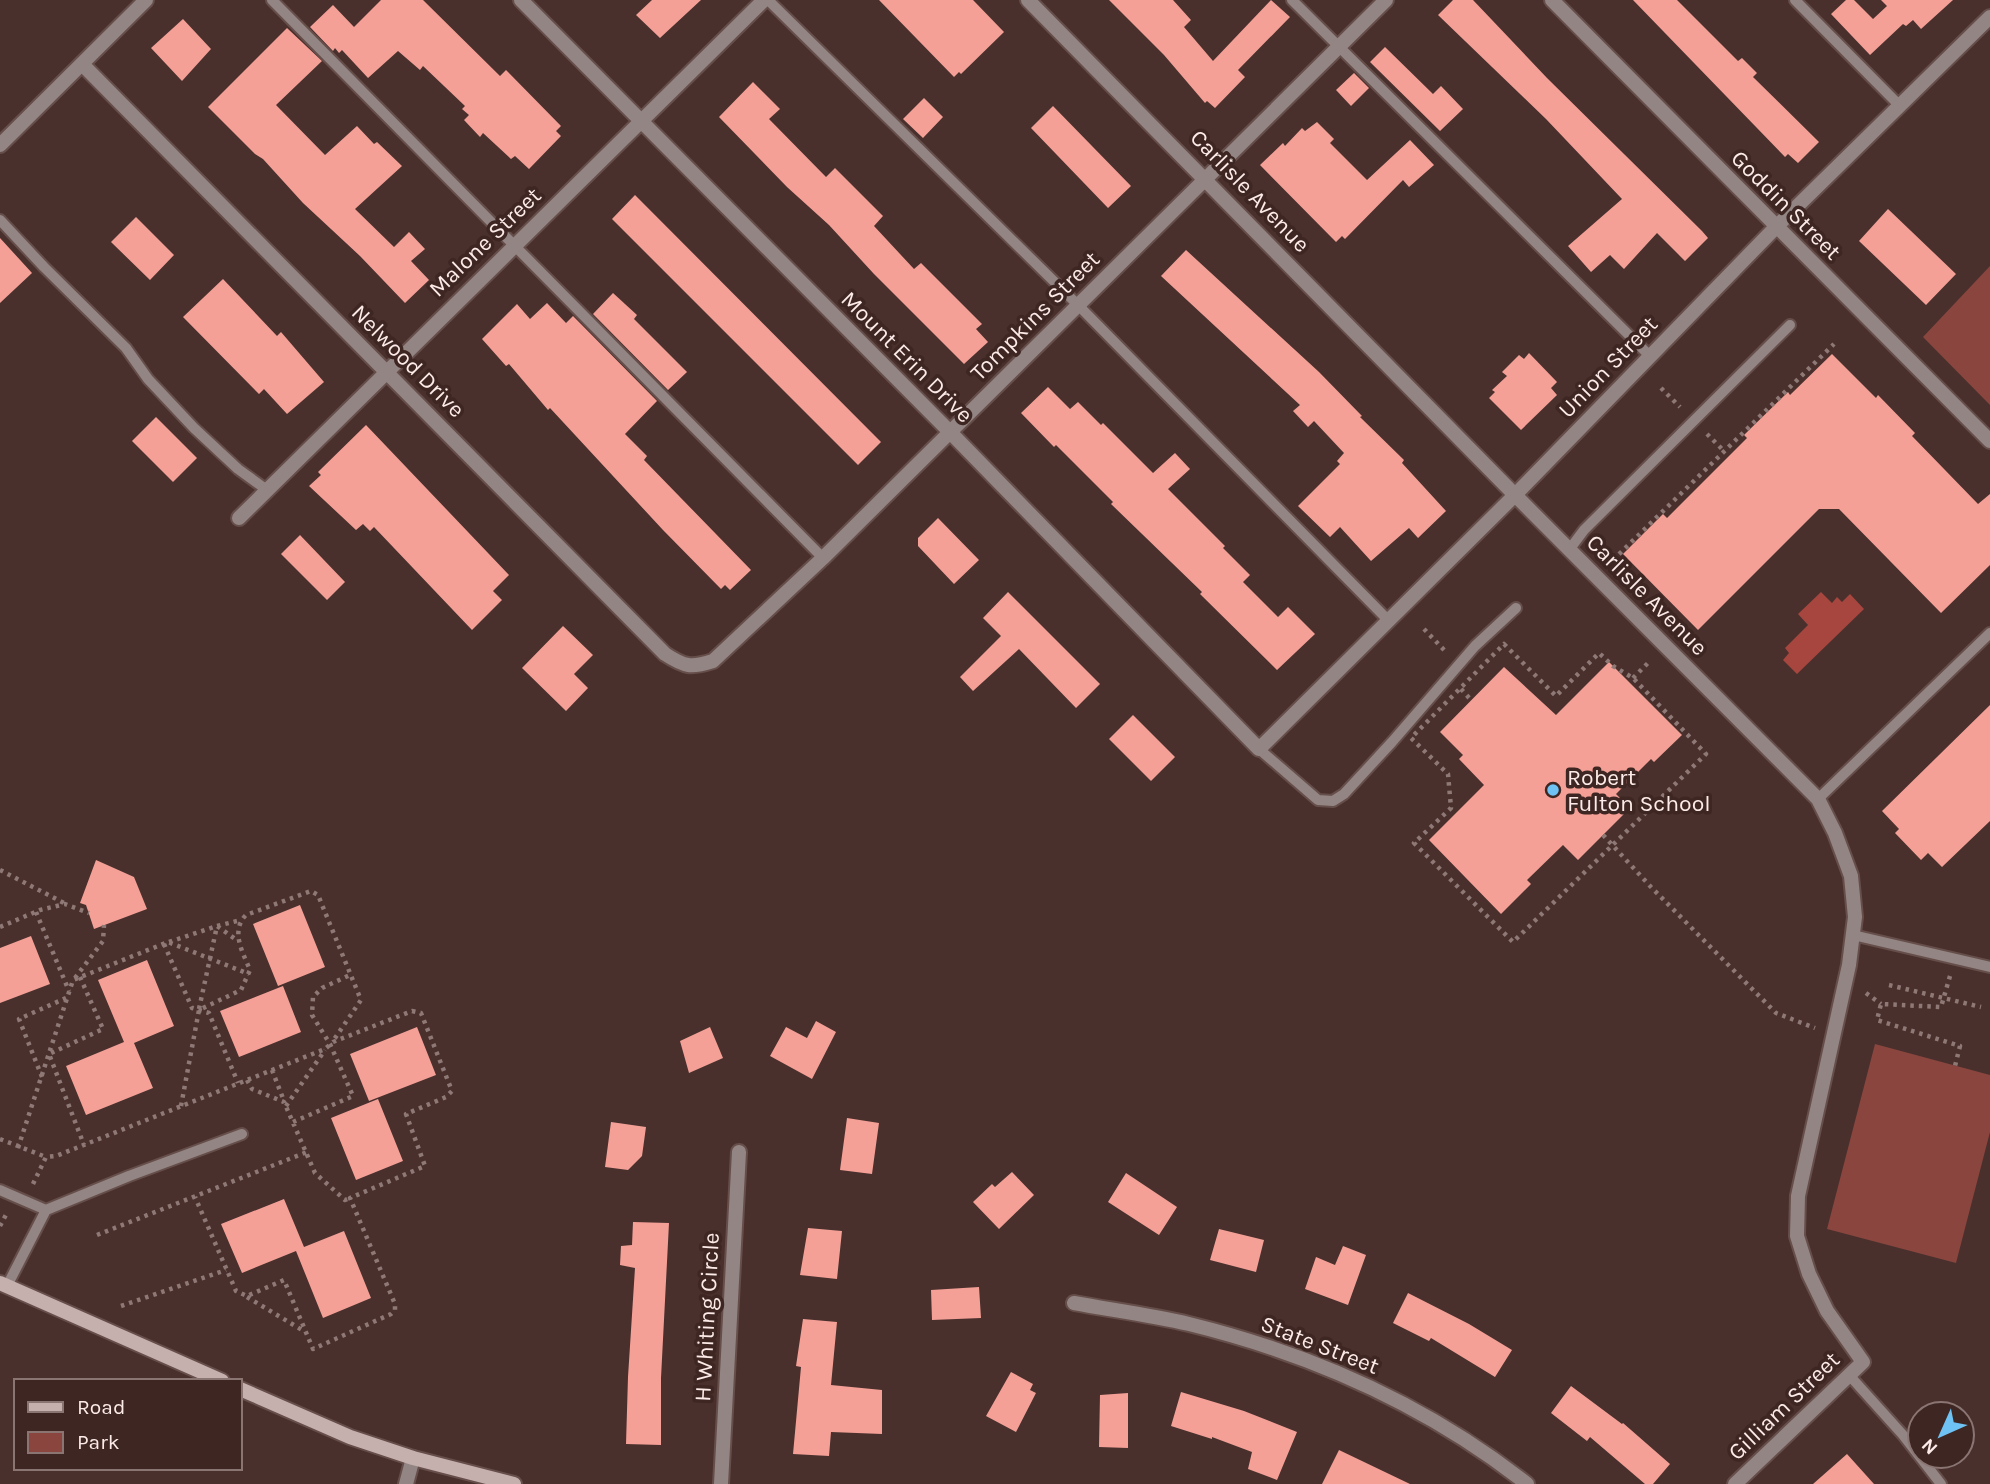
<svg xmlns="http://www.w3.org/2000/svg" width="1990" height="1484" viewBox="0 0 1990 1484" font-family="Karla,sans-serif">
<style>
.green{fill:#89453e}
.water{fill:#a6463f}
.building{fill:#f4a097}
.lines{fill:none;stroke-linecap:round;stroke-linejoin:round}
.lane-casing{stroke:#664e4b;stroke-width:14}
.street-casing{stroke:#664e4b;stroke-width:18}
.secondary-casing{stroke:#664e4b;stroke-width:18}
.path{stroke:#8f7976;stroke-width:4.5;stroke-dasharray:3.5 5;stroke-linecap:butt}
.lane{stroke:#938583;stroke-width:10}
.street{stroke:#938583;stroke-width:14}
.secondary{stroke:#c6b0ae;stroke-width:14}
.poi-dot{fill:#6ec2f4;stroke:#3e2623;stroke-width:2.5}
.labels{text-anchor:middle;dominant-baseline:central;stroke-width:7;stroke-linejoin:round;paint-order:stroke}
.street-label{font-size:23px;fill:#fcebe8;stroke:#3e2623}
.poi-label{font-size:23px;fill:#fcebe8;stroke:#3e2623;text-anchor:start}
</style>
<rect width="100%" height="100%" fill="#49302d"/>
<path class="green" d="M 1990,266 L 1990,405 L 1923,337 Z
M 1875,1044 L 1990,1075 L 1990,1132 L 1956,1263 L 1827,1229 Z"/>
<path class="water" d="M 1821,592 L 1832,603 L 1837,597 L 1842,602 L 1850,594 L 1864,609 L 1797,674 L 1783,660 L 1789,653 L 1785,648 L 1808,625 L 1798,614 Z"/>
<path class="building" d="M 381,0 L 423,0 L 500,76 L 506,70 L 561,126 L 556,131 L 561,136 L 529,169 L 515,156 L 511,159 L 483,133 L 480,137 L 464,120 L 469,115 L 462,109 L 465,106 L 423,66 L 420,70 L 398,51 L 368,78 L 342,50 L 339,53 L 335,48 L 333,51 L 310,27 L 333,5 L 354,27 Z
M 652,0 L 701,0 L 660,38 L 636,15 Z
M 879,0 L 973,0 L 1004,32 L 961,74 L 959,72 L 954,77 Z
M 1109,0 L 1173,0 L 1191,20 L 1184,27 L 1213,61 L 1271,0 L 1290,17 L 1238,70 L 1245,77 L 1215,108 L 1207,101 L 1205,103 L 1164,55 Z
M 1453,0 L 1473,0 L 1547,78 L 1702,231 L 1708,238 L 1685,261 L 1657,233 L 1624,269 L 1610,255 L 1591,272 L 1568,246 L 1622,199 L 1546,119 L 1438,15 Z
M 1633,0 L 1677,0 L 1738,61 L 1742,58 L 1757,73 L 1753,77 L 1819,142 L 1798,163 L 1788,154 L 1785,157 Z
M 1846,0 L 1854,0 L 1873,19 L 1887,6 L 1881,0 L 1953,0 L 1921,29 L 1913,20 L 1906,26 L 1903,24 L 1870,55 L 1831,14 Z
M 183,19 L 211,49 L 182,81 L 151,48 Z
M 287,28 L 322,61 L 276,105 L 325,155 L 357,126 L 374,144 L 377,142 L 402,166 L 355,209 L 394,247 L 409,232 L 425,249 L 411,261 L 429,280 L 405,303 L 360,256 L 303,203 L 263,159 L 255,154 L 208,107 Z
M 1385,47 L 1433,94 L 1441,86 L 1463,109 L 1440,131 L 1370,62 Z
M 1354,73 L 1369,88 L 1351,106 L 1336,90 Z
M 753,82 L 780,109 L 769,119 L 826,177 L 835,168 L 883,216 L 874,226 L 914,269 L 921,263 L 982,324 L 976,329 L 988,342 L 964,364 L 874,274 L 829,225 L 787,187 L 719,117 Z
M 924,98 L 943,117 L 923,138 L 903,119 Z
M 1053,106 L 1131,186 L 1108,208 L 1031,128 Z
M 1317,122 L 1334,139 L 1330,143 L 1367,180 L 1410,140 L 1434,165 L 1409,187 L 1403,180 L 1345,239 L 1342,236 L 1336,242 L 1260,165 L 1283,143 L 1285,146 L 1302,128 L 1305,131 Z
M 635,195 L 881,442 L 858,465 L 612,219 Z
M 1888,209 L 1956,274 L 1926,305 L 1859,241 Z
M 136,217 L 174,255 L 150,280 L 111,242 Z
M 0,238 L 32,273 L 0,303 Z
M 1186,250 L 1319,372 L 1362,416 L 1360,417 L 1404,460 L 1402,463 L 1446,511 L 1418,538 L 1409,528 L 1371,561 L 1340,527 L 1330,537 L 1298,506 L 1340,464 L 1337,461 L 1344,453 L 1314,421 L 1308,427 L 1293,411 L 1300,405 L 1161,276 Z
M 223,279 L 277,336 L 281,332 L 324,382 L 287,414 L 264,389 L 259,394 L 183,317 Z
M 613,293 L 637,315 L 634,319 L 687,372 L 668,390 L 593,314 Z
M 547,303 L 566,323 L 573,316 L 657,401 L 625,434 L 647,456 L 644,460 L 751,570 L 730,590 L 725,585 L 721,589 L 663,530 L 550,408 L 548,410 L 509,364 L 506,366 L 482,339 L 517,304 L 530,319 Z
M 1529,353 L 1557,382 L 1551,388 L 1557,395 L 1521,430 L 1489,398 L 1495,392 L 1492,390 L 1507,376 L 1502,372 L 1519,355 L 1524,359 Z
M 1832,354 L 1876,398 L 1878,395 L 1915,433 L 1912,436 L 1978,504 L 1990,494 L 1990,565 L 1941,613 L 1839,509 L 1819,509 L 1698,630 L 1623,554 L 1663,514 L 1667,518 L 1747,438 L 1744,435 L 1788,392 L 1790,395 Z
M 1048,387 L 1070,409 L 1078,402 L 1101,425 L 1103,423 L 1153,473 L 1175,453 L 1190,469 L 1168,489 L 1225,546 L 1223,548 L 1250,575 L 1243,582 L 1278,617 L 1288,607 L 1315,634 L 1277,670 L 1200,594 L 1202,592 L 1111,504 L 1113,502 L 1056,445 L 1054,447 L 1021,413 Z
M 156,417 L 197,458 L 173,482 L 132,441 Z
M 366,425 L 509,575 L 493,591 L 502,600 L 472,630 L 374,527 L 370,531 L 363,524 L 356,530 L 309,486 L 321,475 L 318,472 Z
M 938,518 L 979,560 L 954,584 L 918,546 L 918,538 Z
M 300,535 L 345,582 L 327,600 L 281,554 Z
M 1008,592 L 1100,684 L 1076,708 L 1019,649 L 973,691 L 960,677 L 1001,636 L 983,618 Z
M 563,626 L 593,655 L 574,674 L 588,688 L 566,711 L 522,668 Z
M 1609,662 L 1682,735 L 1654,762 L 1651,759 L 1616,794 L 1630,808 L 1578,860 L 1563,845 L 1527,880 L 1531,884 L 1501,914 L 1429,840 L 1484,785 L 1459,759 L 1463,755 L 1440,732 L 1504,667 L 1556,715 Z
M 1990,705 L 1990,821 L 1942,867 L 1928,853 L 1921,860 L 1895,833 L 1899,829 L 1882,811 Z
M 1133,715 L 1175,757 L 1151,781 L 1109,739 Z
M 96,860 L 134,877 L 147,909 L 94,929 L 86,905 L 80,903 Z
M 300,905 L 325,967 L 278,986 L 253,924 Z
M 31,936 L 50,984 L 0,1003 L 0,948 Z
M 147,960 L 174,1026 L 134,1043 L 153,1088 L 86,1115 L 66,1066 L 124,1042 L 98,980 Z
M 283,986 L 301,1032 L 239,1057 L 220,1011 Z
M 816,1021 L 836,1032 L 812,1079 L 770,1056 L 786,1027 L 807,1038 Z
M 417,1027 L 436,1075 L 369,1101 L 350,1054 Z
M 710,1027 L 723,1058 L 689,1073 L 680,1041 Z
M 378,1099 L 403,1161 L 356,1180 L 331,1118 Z
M 847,1118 L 879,1123 L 872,1174 L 840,1170 Z
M 611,1122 L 646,1127 L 642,1156 L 628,1170 L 605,1167 Z
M 1012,1172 L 1034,1195 L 999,1229 L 973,1202 L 992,1184 L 995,1187 Z
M 1126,1173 L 1177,1207 L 1159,1235 L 1108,1202 Z
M 284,1199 L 304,1247 L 344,1231 L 371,1298 L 323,1318 L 296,1251 L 242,1273 L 221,1224 Z
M 633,1222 L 669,1223 L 661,1378 L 661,1445 L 626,1444 L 628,1377 L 635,1268 L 620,1265 L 621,1246 L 632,1245 Z
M 808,1228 L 842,1231 L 837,1279 L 800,1275 Z
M 1219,1229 L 1264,1240 L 1256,1272 L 1210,1260 Z
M 1343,1246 L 1366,1255 L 1348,1305 L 1305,1289 L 1316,1257 L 1335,1265 Z
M 979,1287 L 981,1318 L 932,1320 L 931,1290 Z
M 1408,1293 L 1469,1324 L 1512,1350 L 1495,1377 L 1431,1338 L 1429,1341 L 1393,1323 Z
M 803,1319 L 837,1322 L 831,1385 L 882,1390 L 882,1434 L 831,1432 L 829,1456 L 793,1454 L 801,1367 L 796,1366 Z
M 1011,1372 L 1033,1384 L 1030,1390 L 1036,1393 L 1016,1432 L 986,1416 Z
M 1571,1386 L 1622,1424 L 1623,1423 L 1670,1464 L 1653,1484 L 1645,1484 L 1590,1437 L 1587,1441 L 1551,1413 Z
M 1181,1392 L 1244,1411 L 1297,1432 L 1277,1480 L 1248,1469 L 1252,1452 L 1212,1437 L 1212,1439 L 1171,1426 Z
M 1128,1393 L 1128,1448 L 1099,1447 L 1100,1395 Z
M 1339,1450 L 1410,1484 L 1322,1484 Z
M 1847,1454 L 1874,1484 L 1813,1484 Z"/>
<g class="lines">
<g class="lane-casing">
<path id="lane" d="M 272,0 L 823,558
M 768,0 L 1078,305 L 1389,621
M 1292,0 L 1650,356
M 1795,0 L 1899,105
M 0,220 L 44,267 L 126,348 L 148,379 L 194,428 L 238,469 L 267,490
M 1569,550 L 1584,530 L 1790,325
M 1259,749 L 1318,800 L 1333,801 L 1344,794 L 1392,742 L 1475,646 L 1516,608
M 1818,799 L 1990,633
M 1853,935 L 1990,967
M 0,1190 L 46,1210
M 7,1286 L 46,1210 L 129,1176 L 242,1134
M 1849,1375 L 1903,1435 L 1941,1484"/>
</g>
<g class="street-casing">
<path id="street" d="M 521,0 L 950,432 L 1259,749 L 1515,495 L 1776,227 L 1990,17
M 1028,0 L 1515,495 L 1818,799 L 1835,833 L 1851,876 L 1855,917 L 1849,965 L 1798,1196 L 1797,1236 L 1809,1274 L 1827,1311 L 1863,1362 L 1735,1484
M 1552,0 L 1990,441
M 82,64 L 665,654 C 685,667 691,668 713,661 L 823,558 L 1386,0
M 0,145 L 146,0
M 239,518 L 764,0
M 1074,1303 C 1112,1310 1151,1315 1189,1324 C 1311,1354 1428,1406 1527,1484
M 406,1484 L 413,1458
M 721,1484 L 739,1152"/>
</g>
<g class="secondary-casing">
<path id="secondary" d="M 0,1283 L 222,1381
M 240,1389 L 350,1437 L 413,1458 L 514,1484"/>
</g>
<path class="path" d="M 1661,388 L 1680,407
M 1707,434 L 1724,451
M 1613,560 L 1834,344
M 1424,629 L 1446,652
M 1504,644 L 1556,696 L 1599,653 L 1613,666 L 1633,678 L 1706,754 L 1513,942 L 1414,843 L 1451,808 L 1448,774 L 1411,738 Z
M 1633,678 L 1649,662
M 1461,689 L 1471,700
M 1603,835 L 1651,887 L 1776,1013 L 1815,1028
M 0,870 L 64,903
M 36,912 L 69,991
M 0,927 L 40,910 L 65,904 L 89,913
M 169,942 L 217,926 L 238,941
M 164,944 L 192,1008 L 209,1013 L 238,1083
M 1950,976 L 1941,1007 L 1881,1004 L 1877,1020 L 1960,1046 L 1955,1066
M 80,977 L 103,1029 L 49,1054 L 84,1145
M 75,978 L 103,941 L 104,925
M 1889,985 L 1981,1007
M 1866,993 L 1881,1004
M 199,1009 L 217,926 L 241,920
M 272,1070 L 284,1101
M 42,1077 L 19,1019 L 66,998
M 247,1080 L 252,1089 L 284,1102 L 315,1173 L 345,1200 L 350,1198
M 181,1106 L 199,1010 L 241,990 L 250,970 C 243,953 230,931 246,915 L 311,891 L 318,895 L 361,1000 L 333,1041
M 286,1106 L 325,1050
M 293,1122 L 353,1096 L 330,1044 L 312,1015 L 313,997 L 322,988 L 350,975
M 0,1139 L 46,1157
M 18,1148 L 73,980 L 168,942 L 249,974
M 33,1184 L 46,1157 L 56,1156 L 325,1049 L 333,1042 L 412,1011 L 421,1013 L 452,1091 L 446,1097 L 406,1114 L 425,1166 L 350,1198 L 395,1304 L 395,1310 L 391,1314 L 313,1349 L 284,1280 L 247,1296 L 236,1291 L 195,1197
M 0,1226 L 8,1211
M 97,1235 L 307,1152
M 247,1297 L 302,1330
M 121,1306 L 226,1270"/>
<use href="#lane" class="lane"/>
<use href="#street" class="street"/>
<use href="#secondary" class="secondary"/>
</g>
<circle class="poi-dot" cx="1553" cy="790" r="7"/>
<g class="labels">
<g class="street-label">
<text transform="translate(1250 191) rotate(46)">Carlisle Avenue</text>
<text transform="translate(1786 205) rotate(45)">Goddin Street</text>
<text transform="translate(485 242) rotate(-44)">Malone Street</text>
<text transform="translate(1035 316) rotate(-45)">Tompkins Street</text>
<text transform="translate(907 357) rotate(45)">Mount Erin Drive</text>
<text transform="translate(408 361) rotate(45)">Nelwood Drive</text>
<text transform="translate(1608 367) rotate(-46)">Union Street</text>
<text transform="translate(1647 595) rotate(45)">Carlisle Avenue</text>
<text transform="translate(707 1317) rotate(-87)">H Whiting Circle</text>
<text transform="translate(1320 1345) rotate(21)">State Street</text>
<text transform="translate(1784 1406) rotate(-44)">Gilliam Street</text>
</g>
<g class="poi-label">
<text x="1567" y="777">Robert<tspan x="1567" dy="26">Fulton School</tspan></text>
</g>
</g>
<rect x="14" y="1379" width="228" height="91" fill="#3e2623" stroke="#8a7572" stroke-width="2"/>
<rect x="28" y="1402" width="35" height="10" fill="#c6b0ae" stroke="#8a7572" stroke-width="2"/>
<text x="77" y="1414" font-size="21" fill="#fcebe8">Road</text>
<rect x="28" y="1432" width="35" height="21" fill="#89453e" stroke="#8a7572" stroke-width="2"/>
<text x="77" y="1449" font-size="21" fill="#fcebe8">Park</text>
<g transform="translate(1941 1435) rotate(225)"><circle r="33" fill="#3e2623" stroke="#8a7572" stroke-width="2"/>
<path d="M0-5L12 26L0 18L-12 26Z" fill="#6ec2f4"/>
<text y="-10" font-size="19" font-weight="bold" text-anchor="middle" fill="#fcebe8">N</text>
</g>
</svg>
